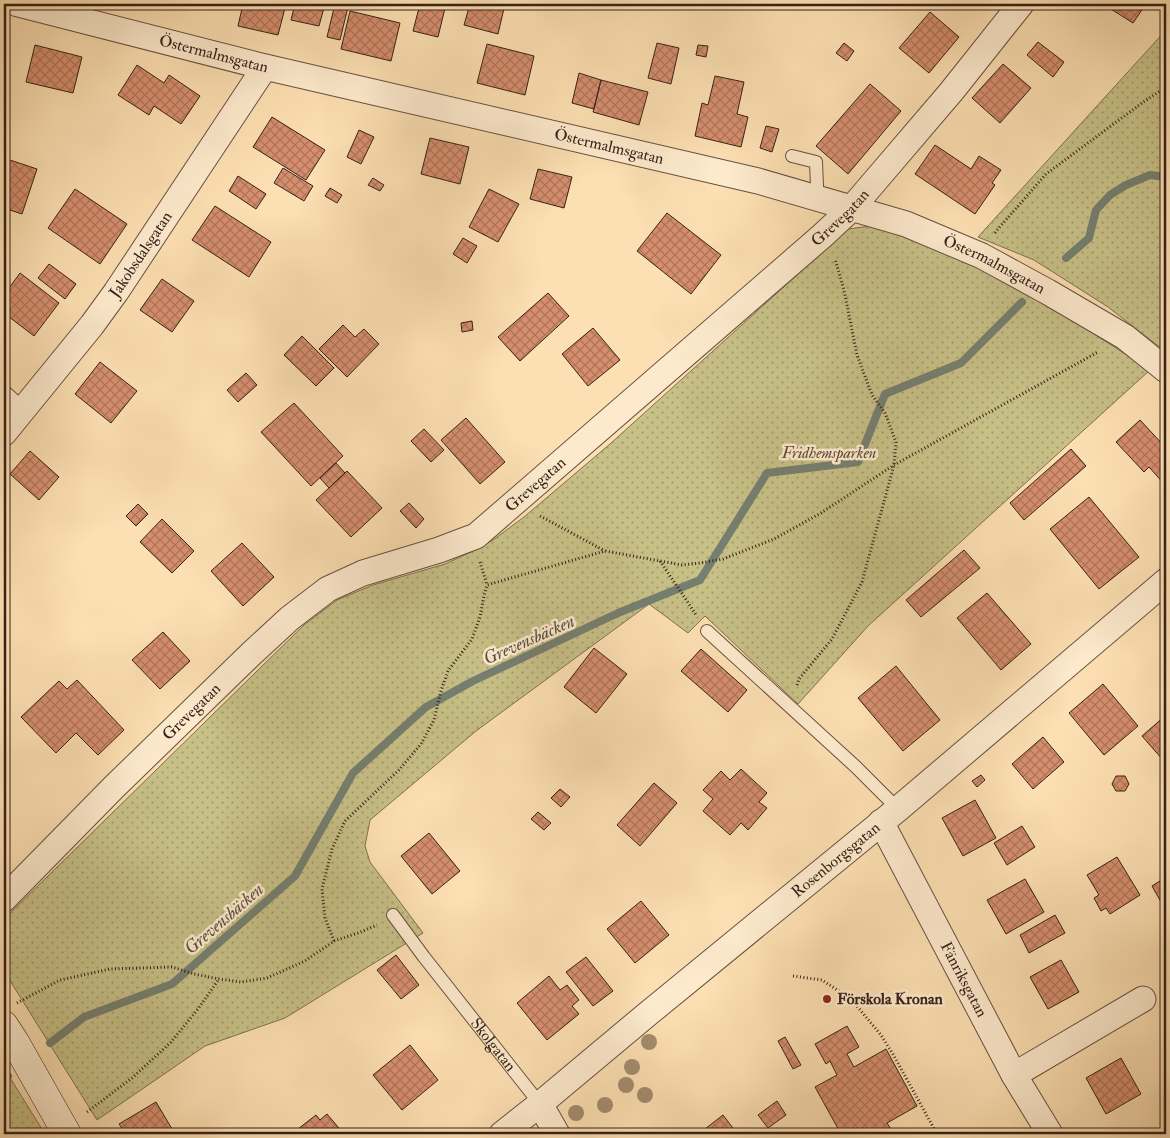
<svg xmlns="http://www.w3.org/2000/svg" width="1170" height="1138" viewBox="0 0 1170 1138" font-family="'IM FELL Double Pica',serif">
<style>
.park{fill:url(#park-dots);stroke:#7e7050}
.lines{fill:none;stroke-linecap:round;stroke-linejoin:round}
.stream{stroke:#757f70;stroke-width:8}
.building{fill:url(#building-cross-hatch);stroke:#362119}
.lane-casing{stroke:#68503f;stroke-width:14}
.street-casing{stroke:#68503f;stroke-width:27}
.secondary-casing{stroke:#362119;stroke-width:29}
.path{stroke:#362119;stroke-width:3;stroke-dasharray:1 2.5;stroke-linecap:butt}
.lane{stroke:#fdeacd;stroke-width:12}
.street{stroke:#fdeacd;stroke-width:25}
.secondary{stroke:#fdeacd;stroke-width:28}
.tree{fill:#a38c6d}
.poi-dot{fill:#8f2418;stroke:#fdeacd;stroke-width:2}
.labels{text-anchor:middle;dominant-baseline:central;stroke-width:5;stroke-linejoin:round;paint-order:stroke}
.street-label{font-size:16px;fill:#362119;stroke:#fdeacd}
.park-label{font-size:16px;font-style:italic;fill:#5a4934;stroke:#fdeacd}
.poi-label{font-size:16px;font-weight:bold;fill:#362119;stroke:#fdeacd;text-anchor:start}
.water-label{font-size:18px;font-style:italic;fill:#565044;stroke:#fdeacd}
</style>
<defs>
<pattern id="park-dots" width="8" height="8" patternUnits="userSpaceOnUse" patternTransform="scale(1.25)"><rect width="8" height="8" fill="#c7c087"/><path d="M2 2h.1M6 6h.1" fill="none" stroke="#a29c6e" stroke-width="1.8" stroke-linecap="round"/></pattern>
<pattern id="building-cross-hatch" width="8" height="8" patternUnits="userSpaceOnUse" patternTransform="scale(1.25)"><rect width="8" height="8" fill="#d68e6e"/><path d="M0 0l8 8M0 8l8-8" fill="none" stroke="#ae745a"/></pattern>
</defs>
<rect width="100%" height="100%" fill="#fcdfb2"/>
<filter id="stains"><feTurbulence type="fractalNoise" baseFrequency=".004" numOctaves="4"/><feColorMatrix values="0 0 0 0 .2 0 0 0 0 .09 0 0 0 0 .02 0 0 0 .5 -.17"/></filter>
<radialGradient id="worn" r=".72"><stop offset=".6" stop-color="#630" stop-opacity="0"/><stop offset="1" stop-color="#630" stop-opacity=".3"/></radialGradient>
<path class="park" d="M 1166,30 L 1166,352 L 1108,307 L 1034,260 L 978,237 Z
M 878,225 L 981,267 L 1074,321 L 1150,370 L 868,626 L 798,704 L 705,616 L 688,633 L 649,604 L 476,731 L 370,820 L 365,846 L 370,862 L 423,933 L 285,1018 L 205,1046 L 97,1120 L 4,971 L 4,919 L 304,625 L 337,600 L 373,585 L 445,564 L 473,551 L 493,540 L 524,517 L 610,444 L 848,229 Z
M 4,1068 L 45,1134 L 4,1134 Z"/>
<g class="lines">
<path class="stream" d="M 1066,258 L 1089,238 L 1096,210 L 1110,195 L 1126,185 L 1150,175 L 1166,177
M 50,1043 L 84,1017 L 172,984 L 295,876 L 353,773 L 426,707 L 473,681 L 618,613 L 700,580 L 767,473 L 858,462 L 885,394 L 961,363 L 1022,302
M 4,1080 L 8,1076"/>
</g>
<path class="building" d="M 243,4 L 286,4 L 278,35 L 238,26 Z
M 295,4 L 325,4 L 319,26 L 291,20 Z
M 335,4 L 348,7 L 340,40 L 327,37 Z
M 420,4 L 446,4 L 438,37 L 413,31 Z
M 470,4 L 505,4 L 498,34 L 464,25 Z
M 1103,4 L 1146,4 L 1133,23 Z
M 350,11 L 400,23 L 391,61 L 341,49 Z
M 930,12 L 959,37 L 929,73 L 899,48 Z
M 1038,42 L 1064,62 L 1053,77 L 1027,55 Z
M 657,43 L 679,48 L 671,84 L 648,78 Z
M 844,43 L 854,51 L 847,61 L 836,53 Z
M 487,44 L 534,56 L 525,95 L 477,83 Z
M 35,45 L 82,57 L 73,93 L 26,82 Z
M 698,45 L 708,46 L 706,57 L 696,55 Z
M 1003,64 L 1031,88 L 1000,123 L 972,98 Z
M 137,65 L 164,83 L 169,75 L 200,96 L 181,124 L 154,106 L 149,115 L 118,95 Z
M 579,73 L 601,80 L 594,109 L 572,103 Z
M 715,76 L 744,82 L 737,114 L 748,117 L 741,147 L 695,136 L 702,103 L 708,105 Z
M 601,80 L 648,92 L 639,125 L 593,112 Z
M 870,84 L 901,111 L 848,174 L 816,146 Z
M 272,117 L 325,150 L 306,180 L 253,147 Z
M 766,126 L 779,129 L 772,152 L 760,148 Z
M 359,130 L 374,137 L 361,164 L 347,157 Z
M 430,138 L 469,147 L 460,184 L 421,174 Z
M 935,145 L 971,169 L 979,156 L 1001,170 L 992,183 L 995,185 L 975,214 L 915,174 Z
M 4,158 L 37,169 L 22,214 L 10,210 L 8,216 L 4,215 Z
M 283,168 L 313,186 L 304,201 L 274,183 Z
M 538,169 L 572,177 L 564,208 L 530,199 Z
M 238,176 L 266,194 L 256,209 L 229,191 Z
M 373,178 L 384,185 L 380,191 L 368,185 Z
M 330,188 L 342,195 L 337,203 L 325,196 Z
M 75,189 L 127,224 L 100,264 L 48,228 Z
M 489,189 L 519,204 L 498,242 L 469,227 Z
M 215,206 L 271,242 L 249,277 L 192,240 Z
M 667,213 L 721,255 L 691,294 L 637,251 Z
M 463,238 L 477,246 L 467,263 L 453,254 Z
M 49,264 L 76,284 L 65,299 L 38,278 Z
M 20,273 L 59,303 L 34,336 L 4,313 L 4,295 Z
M 162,279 L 194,301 L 172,332 L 140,310 Z
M 548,293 L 569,316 L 520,361 L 498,337 Z
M 472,321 L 473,330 L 462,332 L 461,323 Z
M 343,325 L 355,337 L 364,329 L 379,344 L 347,377 L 319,349 Z
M 593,328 L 620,360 L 588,386 L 562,354 Z
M 302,336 L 334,368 L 316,386 L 284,355 Z
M 100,362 L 137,391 L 111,423 L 75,394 Z
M 246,373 L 257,385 L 238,402 L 227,390 Z
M 294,403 L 343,456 L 311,486 L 261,432 Z
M 466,418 L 505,462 L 480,484 L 441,440 Z
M 1140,420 L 1166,448 L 1166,486 L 1149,467 L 1144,472 L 1116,442 Z
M 424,429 L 444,450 L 431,462 L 411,441 Z
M 1071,449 L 1086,466 L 1024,520 L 1010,503 Z
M 30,451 L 59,477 L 39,500 L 10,474 Z
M 336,463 L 345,473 L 329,488 L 320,478 Z
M 347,471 L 382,508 L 351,537 L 316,500 Z
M 1089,497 L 1139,557 L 1099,589 L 1050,529 Z
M 409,503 L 424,519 L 416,528 L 400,511 Z
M 138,504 L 148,514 L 136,526 L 126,516 Z
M 162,519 L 194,551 L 172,573 L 140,542 Z
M 242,543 L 274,577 L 243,606 L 211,571 Z
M 964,550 L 980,568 L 921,617 L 906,600 Z
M 987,593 L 1031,644 L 1001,670 L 957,618 Z
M 163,632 L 190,661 L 160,689 L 132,660 Z
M 594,648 L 627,674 L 596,713 L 564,687 Z
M 701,649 L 747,690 L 728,712 L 681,671 Z
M 896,666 L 940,720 L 903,751 L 858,698 Z
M 77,680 L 124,730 L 98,755 L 76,733 L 56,753 L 21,717 L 59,681 L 67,689 Z
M 1103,684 L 1138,726 L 1104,755 L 1069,713 Z
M 1165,716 L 1166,718 L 1166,758 L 1163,760 L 1142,736 Z
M 1043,737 L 1064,762 L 1033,789 L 1012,764 Z
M 741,769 L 767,793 L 759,802 L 767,808 L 748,830 L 741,823 L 730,835 L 703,811 L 713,799 L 703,790 L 721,771 L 730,780 Z
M 981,775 L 985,780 L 977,787 L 972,781 Z
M 1116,776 L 1125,776 L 1129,784 L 1125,791 L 1116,791 L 1112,784 Z
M 654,783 L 677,803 L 640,846 L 617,825 Z
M 560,789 L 570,797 L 561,807 L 551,798 Z
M 975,800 L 996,838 L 963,856 L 942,818 Z
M 538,812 L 551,823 L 544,830 L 531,819 Z
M 1022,826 L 1035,847 L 1007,865 L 994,843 Z
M 429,833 L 460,871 L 432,894 L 401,856 Z
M 1117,857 L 1140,895 L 1110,914 L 1106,908 L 1101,911 L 1094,898 L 1099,895 L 1087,875 Z
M 1025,879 L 1044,912 L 1006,934 L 987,900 Z
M 1160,881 L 1166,891 L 1166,899 L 1161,902 L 1152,886 Z
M 641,901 L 669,935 L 635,963 L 607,929 Z
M 1055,915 L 1065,933 L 1029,953 L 1020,935 Z
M 396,955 L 419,985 L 401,999 L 377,970 Z
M 586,957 L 613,991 L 593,1006 L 566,972 Z
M 1061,960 L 1079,992 L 1048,1009 L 1030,977 Z
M 549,976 L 560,990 L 567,985 L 579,1000 L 572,1006 L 579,1014 L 547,1040 L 517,1003 Z
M 847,1026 L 859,1047 L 847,1054 L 854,1067 L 886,1049 L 917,1106 L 887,1123 L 894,1134 L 902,1130 L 905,1134 L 866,1134 L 865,1132 L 862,1134 L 841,1134 L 815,1087 L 837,1075 L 830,1061 L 826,1064 L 815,1044 Z
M 785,1037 L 801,1065 L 793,1069 L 778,1041 Z
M 410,1045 L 438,1080 L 402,1110 L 373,1075 Z
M 1121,1058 L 1141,1094 L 1106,1114 L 1086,1078 Z
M 777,1101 L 786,1115 L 768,1128 L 758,1115 Z
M 156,1102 L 175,1134 L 126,1134 L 119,1124 Z
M 327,1114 L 344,1134 L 302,1134 L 298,1129 L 316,1115 L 320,1120 Z
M 723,1115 L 736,1132 L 734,1134 L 709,1134 L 705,1129 Z"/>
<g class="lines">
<g class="lane-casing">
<g id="lane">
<path d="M 792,156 L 816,162 L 817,186 L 810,196"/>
<path d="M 4,391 L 23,408"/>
<path d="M 707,631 L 856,767 L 898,809"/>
<path id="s1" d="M 393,915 L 424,957 L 540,1104"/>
</g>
</g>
<g class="street-casing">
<g id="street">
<path id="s2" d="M 18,4 L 265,67 L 758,181 L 906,224 L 982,256 L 1048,292 L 1125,337 L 1166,370"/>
<path id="s3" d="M 4,433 L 92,325 L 116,292 L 265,67"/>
<path id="s4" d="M 881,822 L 1014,1075 L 1050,1134"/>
<path id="s5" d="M 4,899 L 114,787 L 251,654 L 290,618 L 328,589 L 363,573 L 439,550 L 476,536 L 822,236 L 851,209 L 875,181 L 951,92 L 1021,4"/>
<path d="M 1014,1075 L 1143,999"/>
<path d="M 540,1104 L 557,1134"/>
<path id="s6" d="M 502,1134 L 540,1104 L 650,1012 L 898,809 L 1166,581"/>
</g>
</g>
<g class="secondary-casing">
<path id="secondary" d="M 4,1025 L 15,1042 L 67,1134"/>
</g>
<path class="path" d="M 995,233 L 998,229 L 1046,174 L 1142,103 L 1166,87
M 540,516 L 605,551
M 660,561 L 697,616
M 480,562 L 487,585
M 797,685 L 799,679 L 832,639 L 862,582 L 894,465 L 896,442 L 885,413 L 872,395 L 857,355 L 844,290 L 835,259
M 334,941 L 325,918 L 322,889 L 332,849 L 345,821 L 399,770 L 421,744 L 434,720 L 441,691 L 448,671 L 472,639 L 480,617 L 484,596 L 487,585 L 605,551 L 682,565 L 700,563 L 723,559 L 774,539 L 821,513 L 894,465 L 1098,352
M 793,976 L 822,980 L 851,999 L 881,1035 L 894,1056 L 937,1134
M 4,990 L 8,998
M 17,1003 L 60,980 L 110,969 L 172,967 L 194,974 L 219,979 L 241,982 L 267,978 L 305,961 L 334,941 L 358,933 L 377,925
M 87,1112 L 132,1078 L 171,1042 L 198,1009 L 219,979
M 751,1131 L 753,1134"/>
<use href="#lane" class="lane"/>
<use href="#street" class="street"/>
<use href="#secondary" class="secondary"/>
</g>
<g class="tree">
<circle cx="649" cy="1042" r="8"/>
<circle cx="632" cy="1067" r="8"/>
<circle cx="626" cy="1085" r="8"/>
<circle cx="645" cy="1095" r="8"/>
<circle cx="605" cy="1105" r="8"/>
<circle cx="576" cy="1113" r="8"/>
</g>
<circle class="poi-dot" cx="827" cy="999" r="5"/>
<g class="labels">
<g class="street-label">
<text stroke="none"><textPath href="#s2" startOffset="202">Östermalmsgatan</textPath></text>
<text stroke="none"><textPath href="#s2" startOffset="608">Östermalmsgatan</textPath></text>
<text stroke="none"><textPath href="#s5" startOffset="1090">Grevegatan</textPath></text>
<text stroke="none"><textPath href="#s3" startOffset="225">Jakobsdalsgatan</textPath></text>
<text stroke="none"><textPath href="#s2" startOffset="1012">Östermalmsgatan</textPath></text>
<text stroke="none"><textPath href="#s5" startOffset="685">Grevegatan</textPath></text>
<text stroke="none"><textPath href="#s5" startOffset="265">Grevegatan</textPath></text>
<text stroke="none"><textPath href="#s6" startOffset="432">Rosenborgsgatan</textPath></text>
<text stroke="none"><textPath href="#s4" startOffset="178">Fänriksgatan</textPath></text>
<text stroke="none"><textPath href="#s1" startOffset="164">Skolgatan</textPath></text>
</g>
<g class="park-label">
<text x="829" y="453">Fridhemsparken</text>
</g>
<g class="poi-label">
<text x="837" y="999">Förskola Kronan</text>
</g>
<g class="water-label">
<text transform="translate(529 640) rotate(-24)">Grevensbäcken</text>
<text transform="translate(224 919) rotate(-41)">Grevensbäcken</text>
</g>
</g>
<rect width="1170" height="1138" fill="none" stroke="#fcdfb2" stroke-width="20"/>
<rect x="5" y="5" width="1160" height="1128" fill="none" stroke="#362119" stroke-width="2.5"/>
<rect x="10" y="10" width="1150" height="1118" fill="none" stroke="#362119"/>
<rect width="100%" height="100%" filter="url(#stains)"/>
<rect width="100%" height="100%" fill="url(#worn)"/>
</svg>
